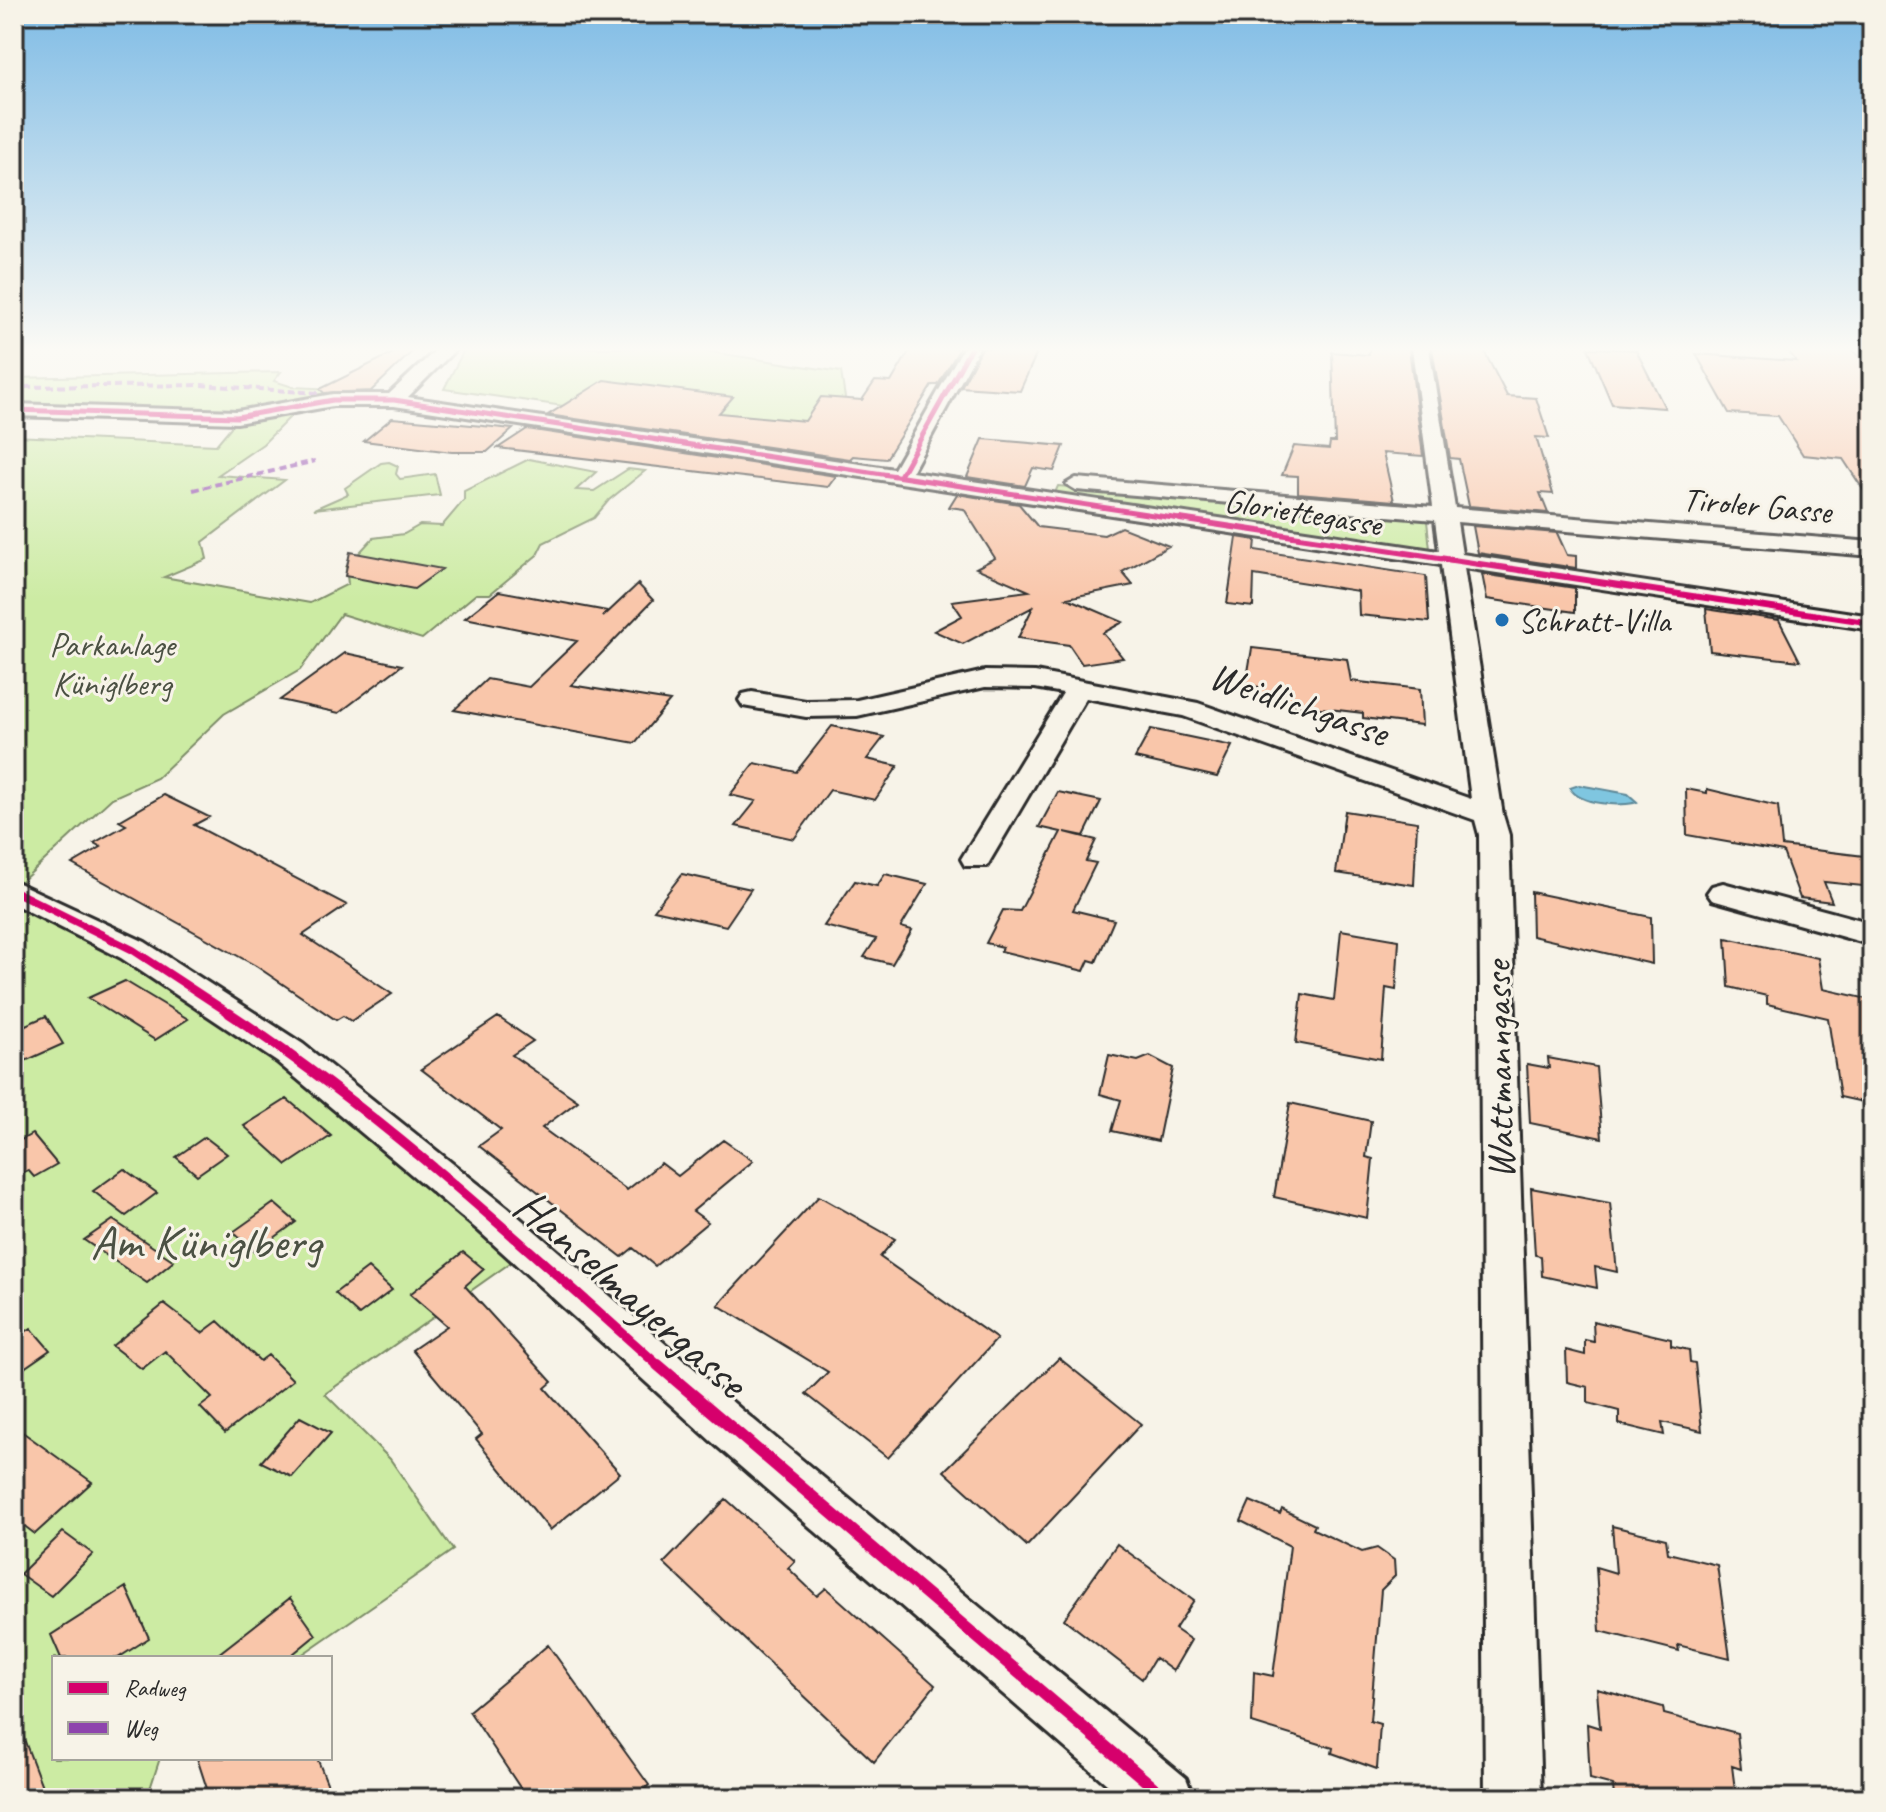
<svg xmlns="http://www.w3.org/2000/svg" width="1886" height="1812" viewBox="0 0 1886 1812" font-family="Caveat,sans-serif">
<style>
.green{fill:#cceba3;stroke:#7c8b67;stroke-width:2}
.water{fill:#7fc6e0;stroke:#5d8898;stroke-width:2}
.building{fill:#f9c6aa;stroke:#2b2b2b;stroke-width:2}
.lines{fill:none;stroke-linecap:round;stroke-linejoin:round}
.street-casing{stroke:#2b2b2b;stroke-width:6}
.street{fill:#f7f3e8;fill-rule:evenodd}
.quiet{stroke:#8e44ad;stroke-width:4;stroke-dasharray:7 4;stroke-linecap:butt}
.cycleway-far4-casing{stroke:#f7f3e8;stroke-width:8}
.cycleway-far3-casing{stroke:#f7f3e8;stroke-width:10}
.cycleway-far2-casing{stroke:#f7f3e8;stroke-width:13}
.cycleway-far1-casing{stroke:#f7f3e8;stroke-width:15}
.cycleway-casing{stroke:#f7f3e8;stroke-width:17}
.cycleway-far4{stroke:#d6006c;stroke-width:5}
.cycleway-far3{stroke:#d6006c;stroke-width:6}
.cycleway-far2{stroke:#d6006c;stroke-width:8}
.cycleway-far1{stroke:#d6006c;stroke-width:10}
.cycleway{stroke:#d6006c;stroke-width:12}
.poi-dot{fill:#1f6fb2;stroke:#f7f3e8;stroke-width:3}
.labels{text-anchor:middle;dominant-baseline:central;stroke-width:6;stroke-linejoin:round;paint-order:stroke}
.far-street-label{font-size:34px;fill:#2b2b2b;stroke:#f7f3e8}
.far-poi-label{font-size:34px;fill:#2b2b2b;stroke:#f7f3e8;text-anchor:start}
.far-park-label{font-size:34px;fill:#4b5143;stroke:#f7f3e8}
.street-label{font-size:40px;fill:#2b2b2b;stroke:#f7f3e8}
.near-park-label{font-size:48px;fill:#4b5143;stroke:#f7f3e8}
.near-street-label{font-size:48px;fill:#2b2b2b;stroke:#f7f3e8}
</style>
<rect width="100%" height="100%" fill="#f7f3e8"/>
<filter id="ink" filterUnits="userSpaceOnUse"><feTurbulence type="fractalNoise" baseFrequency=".0125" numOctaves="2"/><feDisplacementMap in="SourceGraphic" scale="16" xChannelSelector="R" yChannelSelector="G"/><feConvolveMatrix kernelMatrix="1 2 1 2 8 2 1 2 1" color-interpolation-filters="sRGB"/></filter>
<g filter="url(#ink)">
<path class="green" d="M 465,348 L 684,348 L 841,372 L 851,437 L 661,420 L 444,389 Z
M 281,372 L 274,381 L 293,387 L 337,389 L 326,397 L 260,412 L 14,407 L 14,378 Z
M 297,410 L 263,444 L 218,475 L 285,480 L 203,542 L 207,559 L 164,577 L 310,603 L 348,584 L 346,567 L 373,538 L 404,534 L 420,525 L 442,526 L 464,500 L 464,491 L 529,459 L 596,472 L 576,490 L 594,491 L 628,469 L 645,471 L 609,500 L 594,518 L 543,543 L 537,555 L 490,594 L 476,594 L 422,639 L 341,614 L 300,670 L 224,714 L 157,778 L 112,798 L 21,882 L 14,879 L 14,436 L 216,445 L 235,422 L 259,421 Z
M 389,462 L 398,466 L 396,474 L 400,479 L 435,474 L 440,495 L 314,509 L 348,494 L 345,488 L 381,463 Z
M 1058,486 L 1416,516 L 1427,521 L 1430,549 L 1421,551 L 1054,495 Z
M 14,896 L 128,953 L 286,1055 L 520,1256 L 325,1394 L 390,1459 L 453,1550 L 297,1658 L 54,1658 L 54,1758 L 160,1758 L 147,1798 L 14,1798 Z"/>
<path class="water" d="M 1579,785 L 1628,794 L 1637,802 C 1623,807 1579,805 1570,788 Z"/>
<path class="building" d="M 403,348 L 416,348 L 371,391 L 324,393 L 320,389 Z
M 911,348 L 960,348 L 938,385 L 932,385 L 886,459 L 853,456 L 850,459 L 548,415 L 604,380 L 733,397 L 719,413 L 805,421 L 821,397 L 862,400 L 875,381 L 891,382 Z
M 982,348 L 1039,348 L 1020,391 L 961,387 Z
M 1369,348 L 1409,348 L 1423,456 L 1383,453 L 1394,501 L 1298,493 L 1298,476 L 1282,475 L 1294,446 L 1329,449 L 1330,442 L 1335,442 L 1332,352 L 1369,355 Z
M 1432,348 L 1483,349 L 1507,396 L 1536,398 L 1549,438 L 1536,437 L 1553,494 L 1540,493 L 1548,513 L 1469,506 L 1459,459 L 1450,458 Z
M 1588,348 L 1636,350 L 1665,408 L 1612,404 Z
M 1786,348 L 1850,348 L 1872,368 L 1872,503 L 1843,459 L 1803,455 L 1778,416 L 1729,413 L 1696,354 L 1796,361 Z
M 392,418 L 483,426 L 513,429 L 487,452 L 452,452 L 364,441 Z
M 527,429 L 836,476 L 828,487 L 498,448 Z
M 983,439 L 1064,446 L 1054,471 L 1033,468 L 1025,486 L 967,477 Z
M 957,494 L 1019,504 L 1038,527 L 1104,535 L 1121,527 L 1169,546 L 1122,572 L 1133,585 L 1067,598 L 1123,622 L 1103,633 L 1123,658 L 1082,664 L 1069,645 L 1018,638 L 1033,607 L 963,644 L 934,631 L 962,616 L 952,601 L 1029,591 L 976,568 L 995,558 L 964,509 L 949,507 Z
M 1473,526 L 1557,533 L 1567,555 L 1576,556 L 1576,568 L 1478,553 Z
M 1237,537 L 1256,540 L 1255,550 L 1426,576 L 1429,622 L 1359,615 L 1358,591 L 1254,575 L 1253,607 L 1227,604 Z
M 350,552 L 442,569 L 414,589 L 345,576 Z
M 1482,574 L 1575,588 L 1575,612 L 1487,599 Z
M 638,584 L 653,600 L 571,685 L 670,701 L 635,743 L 454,710 L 487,679 L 529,687 L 577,641 L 465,618 L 499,591 L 607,611 L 603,617 Z
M 1706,609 L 1779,620 L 1800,661 L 1710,651 Z
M 1252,648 L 1347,659 L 1351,681 L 1420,689 L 1422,725 L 1363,718 L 1363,713 L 1259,701 L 1259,687 L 1246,684 Z
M 345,653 L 402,665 L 339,713 L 280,700 Z
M 832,726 L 884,737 L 867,759 L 898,766 L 875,800 L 830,790 L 794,839 L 736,826 L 756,801 L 730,795 L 755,763 L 796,772 Z
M 1151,729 L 1232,746 L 1217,777 L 1135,758 Z
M 1686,789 L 1707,793 L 1707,789 L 1778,806 L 1782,846 L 1872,857 L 1872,887 L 1824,882 L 1832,902 L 1800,898 L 1783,852 L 1687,835 Z
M 1058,792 L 1101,801 L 1084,836 L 1065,832 L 1096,840 L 1086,861 L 1096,863 L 1073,910 L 1114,920 L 1096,962 L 1089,960 L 1084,971 L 1001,951 L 1003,947 L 986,943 L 1003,910 L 1020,911 L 1061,832 L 1039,827 Z
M 164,795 L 209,817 L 194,825 L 347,905 L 303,935 L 392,994 L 351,1021 L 343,1016 L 336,1020 L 256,966 L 72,864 L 101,847 L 94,843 L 126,825 L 119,821 Z
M 1345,811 L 1417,822 L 1414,885 L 1336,873 Z
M 682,874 L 751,889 L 726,926 L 654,910 Z
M 885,874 L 927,884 L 901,927 L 912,930 L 892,964 L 864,957 L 876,939 L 824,926 L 855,881 L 877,886 Z
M 1531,892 L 1651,917 L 1652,964 L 1532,936 Z
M 1341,930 L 1399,940 L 1396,990 L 1386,988 L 1381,1059 L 1296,1043 L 1302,994 L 1334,1000 Z
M 1726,938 L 1818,958 L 1823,989 L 1868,999 L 1872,1018 L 1872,1104 L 1840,1097 L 1828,1018 L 1767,1004 L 1767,996 L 1729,987 Z
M 125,981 L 188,1019 L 155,1040 L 88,998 Z
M 46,1016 L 63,1044 L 14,1066 L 14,1030 Z
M 498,1017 L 533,1041 L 512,1055 L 578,1101 L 542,1128 L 627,1190 L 661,1163 L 678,1176 L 723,1140 L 753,1161 L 693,1211 L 708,1222 L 655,1266 L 633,1248 L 622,1257 L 479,1146 L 501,1130 L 421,1069 Z
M 1109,1055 L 1138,1061 L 1150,1056 L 1173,1068 L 1158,1141 L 1112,1131 L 1121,1100 L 1100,1094 Z
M 1548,1058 L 1596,1067 L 1602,1138 L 1530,1123 L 1527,1064 L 1549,1068 Z
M 287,1099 L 331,1136 L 287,1165 L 244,1126 Z
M 1290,1103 L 1371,1121 L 1366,1157 L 1373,1159 L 1367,1218 L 1274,1197 Z
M 32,1134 L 57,1164 L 34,1177 L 28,1170 L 14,1177 L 14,1144 Z
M 205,1137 L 227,1154 L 197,1175 L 176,1157 Z
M 124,1169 L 157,1193 L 126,1216 L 93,1191 Z
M 1531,1188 L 1610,1203 L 1617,1272 L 1595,1267 L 1597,1288 L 1542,1276 L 1541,1256 L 1535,1255 Z
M 819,1196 L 895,1239 L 880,1257 L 997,1339 L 888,1458 L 806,1394 L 828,1372 L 718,1305 Z
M 274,1203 L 296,1222 L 255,1252 L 233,1232 Z
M 113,1220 L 174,1261 L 147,1283 L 84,1240 Z
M 463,1252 L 484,1269 L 465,1286 L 552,1382 L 545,1388 L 620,1473 L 550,1530 L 476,1439 L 482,1434 L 412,1350 L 447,1326 L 410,1294 Z
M 368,1268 L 392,1290 L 359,1315 L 335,1293 Z
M 164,1304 L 202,1333 L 218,1321 L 260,1361 L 268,1355 L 293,1380 L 225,1433 L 200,1407 L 212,1398 L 165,1351 L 142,1369 L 112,1346 Z
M 1593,1321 L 1671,1339 L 1671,1346 L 1689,1350 L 1690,1362 L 1695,1363 L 1702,1431 L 1662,1422 L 1664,1435 L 1619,1424 L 1619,1411 L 1588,1403 L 1588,1387 L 1567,1382 L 1566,1350 L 1585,1355 L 1585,1340 L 1594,1342 Z
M 31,1328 L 50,1350 L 14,1375 L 14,1340 Z
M 1059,1358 L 1141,1424 L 1027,1546 L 944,1471 Z
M 300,1417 L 331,1433 L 292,1477 L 261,1462 Z
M 14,1426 L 92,1482 L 35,1534 L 14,1518 Z
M 726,1499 L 795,1561 L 788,1568 L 817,1596 L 826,1588 L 935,1685 L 874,1762 L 664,1563 Z
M 1250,1501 L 1280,1514 L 1282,1509 L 1315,1525 L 1313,1529 L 1362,1552 L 1377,1548 L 1394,1560 L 1395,1576 L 1381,1590 L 1370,1721 L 1380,1724 L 1377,1769 L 1332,1753 L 1333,1748 L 1252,1723 L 1254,1672 L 1273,1676 L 1290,1546 L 1241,1521 Z
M 1612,1526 L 1666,1539 L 1668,1553 L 1717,1565 L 1730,1658 L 1678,1645 L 1679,1651 L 1600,1631 L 1596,1567 L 1616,1573 Z
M 63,1532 L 93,1554 L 51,1596 L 20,1574 Z
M 1117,1544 L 1194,1600 L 1175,1629 L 1191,1640 L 1173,1671 L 1155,1658 L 1142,1679 L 1064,1619 Z
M 126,1587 L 149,1638 L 118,1658 L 61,1658 L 51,1635 Z
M 290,1598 L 316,1635 L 288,1658 L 213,1658 Z
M 548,1645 L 649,1785 L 635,1798 L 527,1798 L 469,1711 Z
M 1597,1689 L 1663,1707 L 1664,1714 L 1737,1733 L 1741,1769 L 1732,1766 L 1736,1798 L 1614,1798 L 1613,1785 L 1590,1779 L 1587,1724 L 1600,1728 Z
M 16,1718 L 43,1789 L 31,1798 L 14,1798 Z
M 197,1758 L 317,1758 L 333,1798 L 210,1798 Z"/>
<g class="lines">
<g class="street-casing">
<path id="street" d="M 438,348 L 457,348 L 408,397 L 894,469 L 963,348 L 979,348 L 912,472 L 1439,551 L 1435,520 L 1076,490 L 1066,484 L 1076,478 L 1433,507 L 1412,348 L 1429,348 L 1455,508 L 1872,542 L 1872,556 L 1457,522 L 1462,554 L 1872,616 L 1872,630 L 1464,568 L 1503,815 L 1509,835 L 1541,1798 L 1485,1798 L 1479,835 L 1475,820 L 1183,716 L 1086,698 L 991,859 L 987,866 L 965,866 L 961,859 L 1063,693 L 1035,688 L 985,687 L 857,716 L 806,717 L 743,706 L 739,700 L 743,694 L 752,692 L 806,701 L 857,700 L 985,671 L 1035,672 L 1198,703 L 1471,799 L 1441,565 L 394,406 L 333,406 L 237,423 L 14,416 L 14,404 L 237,411 L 333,394 L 389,394 Z
M 14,881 L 145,942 L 303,1044 L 507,1207 L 743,1411 L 1186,1778 L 1194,1798 L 1123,1798 L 711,1441 L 479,1231 L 277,1062 L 121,958 L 14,904 Z
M 1723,883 L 1872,923 L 1872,945 L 1712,900 L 1707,893 L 1712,886 Z"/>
</g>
<use href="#street" class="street"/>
<path class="quiet" d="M 14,387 L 202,385 L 319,393
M 193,490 L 315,461"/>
<g class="cycleway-far4-casing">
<path id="cycleway-far4" d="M 14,410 L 237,417 L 333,400 L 394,400 L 1193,521
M 901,474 L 971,348"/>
</g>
<g class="cycleway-far3-casing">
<path id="cycleway-far3" d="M 1180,519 L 1872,623"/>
</g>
<g class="cycleway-far2-casing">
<path id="cycleway-far2" d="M 14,891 L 133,950 L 232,1015"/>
</g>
<g class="cycleway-far1-casing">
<path id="cycleway-far1" d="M 229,1013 C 384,1115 522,1244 660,1367"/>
</g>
<g class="cycleway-casing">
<path id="cycleway" d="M 658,1365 L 1166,1798"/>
</g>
<use href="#cycleway-far4" class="cycleway-far4"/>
<use href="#cycleway-far3" class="cycleway-far3"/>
<use href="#cycleway-far2" class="cycleway-far2"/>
<use href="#cycleway-far1" class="cycleway-far1"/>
<use href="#cycleway" class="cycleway"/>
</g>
</g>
<linearGradient id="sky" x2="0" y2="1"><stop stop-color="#7ebbe5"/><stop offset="0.58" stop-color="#fbfaf5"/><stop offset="1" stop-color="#fbfaf5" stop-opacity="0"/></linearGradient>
<rect width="1886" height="602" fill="url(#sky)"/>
<circle class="poi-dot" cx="1502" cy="620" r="8"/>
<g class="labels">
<g class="far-street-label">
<text transform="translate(1757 505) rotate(5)">Tiroler Gasse</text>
<text transform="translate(1303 512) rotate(9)">Gloriettegasse</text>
</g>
<g class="far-poi-label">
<text x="1518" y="620">Schratt-Villa</text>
</g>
<g class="far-park-label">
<text x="112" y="644">Parkanlage<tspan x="112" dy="39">Küniglberg</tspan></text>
</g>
<g class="street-label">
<text transform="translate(1299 704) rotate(19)">Weidlichgasse</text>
<text transform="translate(1499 1070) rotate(-91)">Wattmanngasse</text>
</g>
<g class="near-park-label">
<text x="206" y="1242">Am Küniglberg</text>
</g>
<g class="near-street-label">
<text transform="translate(631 1293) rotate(41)">Hanselmayergasse</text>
</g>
</g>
<rect width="1886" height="1812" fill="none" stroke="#f7f3e8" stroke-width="48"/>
<rect x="24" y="24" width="1838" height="1764" fill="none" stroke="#2b2b2b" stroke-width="3" filter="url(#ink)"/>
<rect x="52" y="1656" width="280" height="104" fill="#f7f3e8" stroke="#a5a39c" stroke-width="2"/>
<rect x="68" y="1682" width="40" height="12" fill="#d6006c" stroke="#a5a39c" stroke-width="2"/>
<text x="124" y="1696" font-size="24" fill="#2b2b2b">Radweg</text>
<rect x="68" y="1722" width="40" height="12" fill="#8e44ad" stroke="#a5a39c" stroke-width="2"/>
<text x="124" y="1736" font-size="24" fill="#2b2b2b">Weg</text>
</svg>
